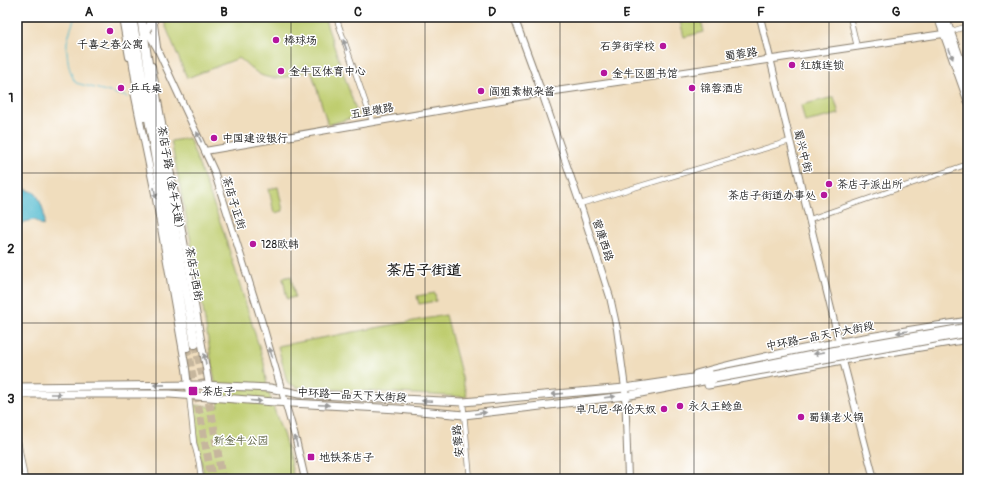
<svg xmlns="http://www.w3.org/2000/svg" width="985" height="496" viewBox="0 0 985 496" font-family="Pangolin,'LXGW WenKai TC',sans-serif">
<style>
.green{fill:#bfcd6f;stroke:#6e7446}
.water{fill:#51bacf;stroke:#366b76}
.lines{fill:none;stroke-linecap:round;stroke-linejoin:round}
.stream{stroke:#51bacf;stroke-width:1}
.highway-tunnel{stroke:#c6b69d;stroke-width:8;stroke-dasharray:8 4;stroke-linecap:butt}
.street-casing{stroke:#867c6c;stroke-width:6}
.secondary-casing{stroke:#867c6c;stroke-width:8}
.primary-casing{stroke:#867c6c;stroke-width:9}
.highway-casing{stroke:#867c6c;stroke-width:10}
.street{stroke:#fff;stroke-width:4.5}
.secondary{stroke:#fff;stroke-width:6}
.primary{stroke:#fff;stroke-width:7}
.highway{stroke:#fff;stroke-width:8}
.primary-bridge-casing{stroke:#867c6c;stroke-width:9;stroke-linecap:butt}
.primary-bridge{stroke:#fff;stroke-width:7}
.oneway{fill:#999}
.grid{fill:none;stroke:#1c1c1c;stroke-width:1;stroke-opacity:0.55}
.poi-dot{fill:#b5179e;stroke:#fff;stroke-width:1.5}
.labels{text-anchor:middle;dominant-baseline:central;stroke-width:3;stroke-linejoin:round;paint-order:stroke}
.poi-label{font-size:11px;fill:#1c1c1c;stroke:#fff;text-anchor:start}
.street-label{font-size:11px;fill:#1c1c1c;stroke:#fff}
.park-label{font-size:11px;fill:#555a39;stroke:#fff}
.district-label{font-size:15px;font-weight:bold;fill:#1c1c1c;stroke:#fff}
.neatline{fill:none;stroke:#1c1c1c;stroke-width:1.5}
.grid-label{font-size:13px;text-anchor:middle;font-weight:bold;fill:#1c1c1c}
</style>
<rect width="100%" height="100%" fill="#fff"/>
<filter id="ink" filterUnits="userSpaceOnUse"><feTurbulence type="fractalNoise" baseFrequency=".025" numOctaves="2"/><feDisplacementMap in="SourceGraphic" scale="8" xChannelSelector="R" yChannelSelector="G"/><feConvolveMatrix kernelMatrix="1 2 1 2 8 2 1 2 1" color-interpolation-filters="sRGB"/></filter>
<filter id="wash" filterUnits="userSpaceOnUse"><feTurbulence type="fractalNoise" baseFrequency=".012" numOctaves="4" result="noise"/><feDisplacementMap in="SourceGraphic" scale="16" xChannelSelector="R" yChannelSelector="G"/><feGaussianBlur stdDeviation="0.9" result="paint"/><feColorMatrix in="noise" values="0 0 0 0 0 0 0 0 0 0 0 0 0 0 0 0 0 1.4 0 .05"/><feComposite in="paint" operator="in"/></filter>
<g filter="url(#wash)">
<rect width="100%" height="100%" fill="#f0ddbd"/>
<path class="green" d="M 162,17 L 324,17 L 358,116 L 328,125 L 311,70 C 294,75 272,84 256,72 C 250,68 245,62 239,58 L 187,78 Z
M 679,17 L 700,17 L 704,32 L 684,37 Z
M 834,97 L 839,114 L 805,122 L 801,105 Z
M 189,138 L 223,230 L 264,363 C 265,388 275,411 283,434 C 288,449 291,464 294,479 L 203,479 L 203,470 L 195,432 L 193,405 L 219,407 L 197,272 L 171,141 Z
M 278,187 L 283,211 L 274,213 L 269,189 Z
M 291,276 L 295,297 L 287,299 L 283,278 Z
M 435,293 L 436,301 L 419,304 L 417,296 Z
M 446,315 L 467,397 L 296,387 L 287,382 L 278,346 Z"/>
<path class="water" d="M 17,186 L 36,193 C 41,204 47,214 43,226 L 35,220 L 23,222 L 17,230 Z"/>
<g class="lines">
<path class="stream" d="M 75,17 C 72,25 69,34 67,42 C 66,53 69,75 76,83 L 128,97"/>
</g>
</g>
<g filter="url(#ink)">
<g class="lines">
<path class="highway-tunnel" d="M 195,344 L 212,416 L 222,479
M 187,347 L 212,479"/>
<g class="street-casing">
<path id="street" d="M 336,17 L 372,121
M 850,17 L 857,47
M 949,32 L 968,26
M 580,204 L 790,141
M 810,219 L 968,164
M 189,395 L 194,443 L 199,463 L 201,479
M 463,402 L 470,479
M 17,435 L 25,479"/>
</g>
<g class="secondary-casing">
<path id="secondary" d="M 122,17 L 129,57
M 153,17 L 157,47
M 514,17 L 542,93 L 580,204 L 610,297 L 617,329 L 625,388 L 628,479
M 760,17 L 840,346
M 147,31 L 157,48 L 214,171 L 264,329 L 296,440 L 305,479
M 147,35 L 147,31 L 152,17
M 152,66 L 170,170 L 178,207 L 211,397
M 134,92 L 155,194 L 186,369 L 189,395
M 205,151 L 542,93 L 943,34
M 842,357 L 874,479"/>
</g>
<g class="primary-casing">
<path id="primary" d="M 938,17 L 968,101
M 945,17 L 968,81
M 696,374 C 785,349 877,336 968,321
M 708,385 L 843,360 L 968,339
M 17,387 L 200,385 L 270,388 L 299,394 L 463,402 L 625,388 L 713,375
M 17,394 L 170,394 L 274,402 L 398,409 L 464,415 L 625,396 L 714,379"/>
</g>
<g class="highway-casing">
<path id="highway" d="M 126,17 L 139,96 L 144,117
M 132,17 L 187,347
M 141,17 L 160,142 L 195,344"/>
</g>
<use href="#street" class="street"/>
<use href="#secondary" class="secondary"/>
<use href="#primary" class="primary"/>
<use href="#highway" class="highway"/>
<g class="primary-bridge-casing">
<path id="primary-bridge" d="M 713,375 L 837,350 L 968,327
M 714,379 L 968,333"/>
</g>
<use href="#primary-bridge" class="primary-bridge"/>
</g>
<defs><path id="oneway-solid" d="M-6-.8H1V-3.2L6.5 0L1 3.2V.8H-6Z"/></defs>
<g class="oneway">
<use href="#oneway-solid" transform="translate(345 45) rotate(-109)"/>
<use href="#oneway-solid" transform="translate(951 54) rotate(70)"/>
<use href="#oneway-solid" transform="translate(199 137) rotate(-115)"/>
<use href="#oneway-solid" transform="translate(155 193) rotate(80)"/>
<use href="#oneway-solid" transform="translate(902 332) rotate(171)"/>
<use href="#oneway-solid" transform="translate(271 353) rotate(-106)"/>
<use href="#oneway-solid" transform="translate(819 353) rotate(169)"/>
<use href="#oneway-solid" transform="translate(205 359) rotate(-101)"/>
<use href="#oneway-solid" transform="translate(159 385) rotate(179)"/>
<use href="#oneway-solid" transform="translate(56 394)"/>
<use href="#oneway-solid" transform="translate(557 394) rotate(175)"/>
<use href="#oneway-solid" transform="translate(610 397) rotate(-7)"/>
<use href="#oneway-solid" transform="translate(256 401) rotate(5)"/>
<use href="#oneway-solid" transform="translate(427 401) rotate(-177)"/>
<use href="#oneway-solid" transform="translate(324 405) rotate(3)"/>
<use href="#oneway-solid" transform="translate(481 413) rotate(-7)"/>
<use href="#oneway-solid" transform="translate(296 441) rotate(-104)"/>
</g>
</g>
<path class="grid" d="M 156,17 L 156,479M 291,17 L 291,479M 425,17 L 425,479M 560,17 L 560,479M 694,17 L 694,479M 829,17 L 829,479M 17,173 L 968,173M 17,323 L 968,323"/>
<g class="poi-dot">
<circle cx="110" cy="31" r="4"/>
<circle cx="276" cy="40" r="4"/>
<circle cx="663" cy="46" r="4"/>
<circle cx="792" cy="65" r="4"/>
<circle cx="281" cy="71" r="4"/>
<circle cx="604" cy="73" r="4"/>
<circle cx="121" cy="88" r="4"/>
<circle cx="692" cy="88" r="4"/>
<circle cx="481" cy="91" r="4"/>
<circle cx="214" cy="138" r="4"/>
<circle cx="829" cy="184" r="4"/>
<circle cx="824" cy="195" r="4"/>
<circle cx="253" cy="244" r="4"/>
<rect x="188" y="386" width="10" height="10" rx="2"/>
<circle cx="680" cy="406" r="4"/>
<circle cx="664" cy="409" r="4"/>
<circle cx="801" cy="417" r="4"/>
<rect x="307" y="453" width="8" height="8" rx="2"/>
</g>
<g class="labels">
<g class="poi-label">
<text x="284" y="40">棒球场</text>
<text x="110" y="44" text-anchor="middle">千喜之春公寓</text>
<text x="655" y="46" text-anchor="end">石笋街学校</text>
<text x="800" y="65">红旗连锁</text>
<text x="289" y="71">金牛区体育中心</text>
<text x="612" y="73">金牛区图书馆</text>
<text x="129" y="88">乒乓桌</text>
<text x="700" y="88">锦蓉酒店</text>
<text x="489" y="91">阎姐素椒杂酱</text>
<text x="222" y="138">中国建设银行</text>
<text x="837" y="184">茶店子派出所</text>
<text x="816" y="195" text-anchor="end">茶店子街道办事处</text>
<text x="261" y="244">128欧韩</text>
<text x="202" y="391">茶店子</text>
<text x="688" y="406">永久王鲶鱼</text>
<text x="656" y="409" text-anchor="end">卓凡尼·华伦天奴</text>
<text x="809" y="417">蜀镇老火锅</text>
<text x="319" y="457">地铁茶店子</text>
</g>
<g class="street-label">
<text transform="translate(741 54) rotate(-8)">蜀蓉路</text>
<text transform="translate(372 111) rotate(-10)">五里墩路</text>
<text transform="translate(803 151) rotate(76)">蜀兴中街</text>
<text transform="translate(171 180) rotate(80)">茶店子路（金牛大道）</text>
<text transform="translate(234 203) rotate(73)">茶店子正街</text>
<text transform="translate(603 240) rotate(72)">营康西路</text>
<text transform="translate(194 274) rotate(80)">茶店子西街</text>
<text transform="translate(820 336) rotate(-11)">中环路一品天下大街段</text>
<text transform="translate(352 395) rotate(3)">中环路一品天下大街段</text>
<text transform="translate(458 441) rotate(-95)">安蓉路</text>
</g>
<g class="park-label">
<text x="241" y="440">新金牛公园</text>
</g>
<g class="district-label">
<text x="424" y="270">茶店子街道</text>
</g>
</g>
<rect width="985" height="496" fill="none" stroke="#fff" stroke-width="44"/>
<rect x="22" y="22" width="941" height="452" class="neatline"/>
<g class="grid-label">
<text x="89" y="16">A</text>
<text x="224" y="16">B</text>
<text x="358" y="16">C</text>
<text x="492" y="16">D</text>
<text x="627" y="16">E</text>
<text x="761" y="16">F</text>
<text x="896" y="16">G</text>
<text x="11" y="102">1</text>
<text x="11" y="253">2</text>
<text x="11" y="403">3</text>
</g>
</svg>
